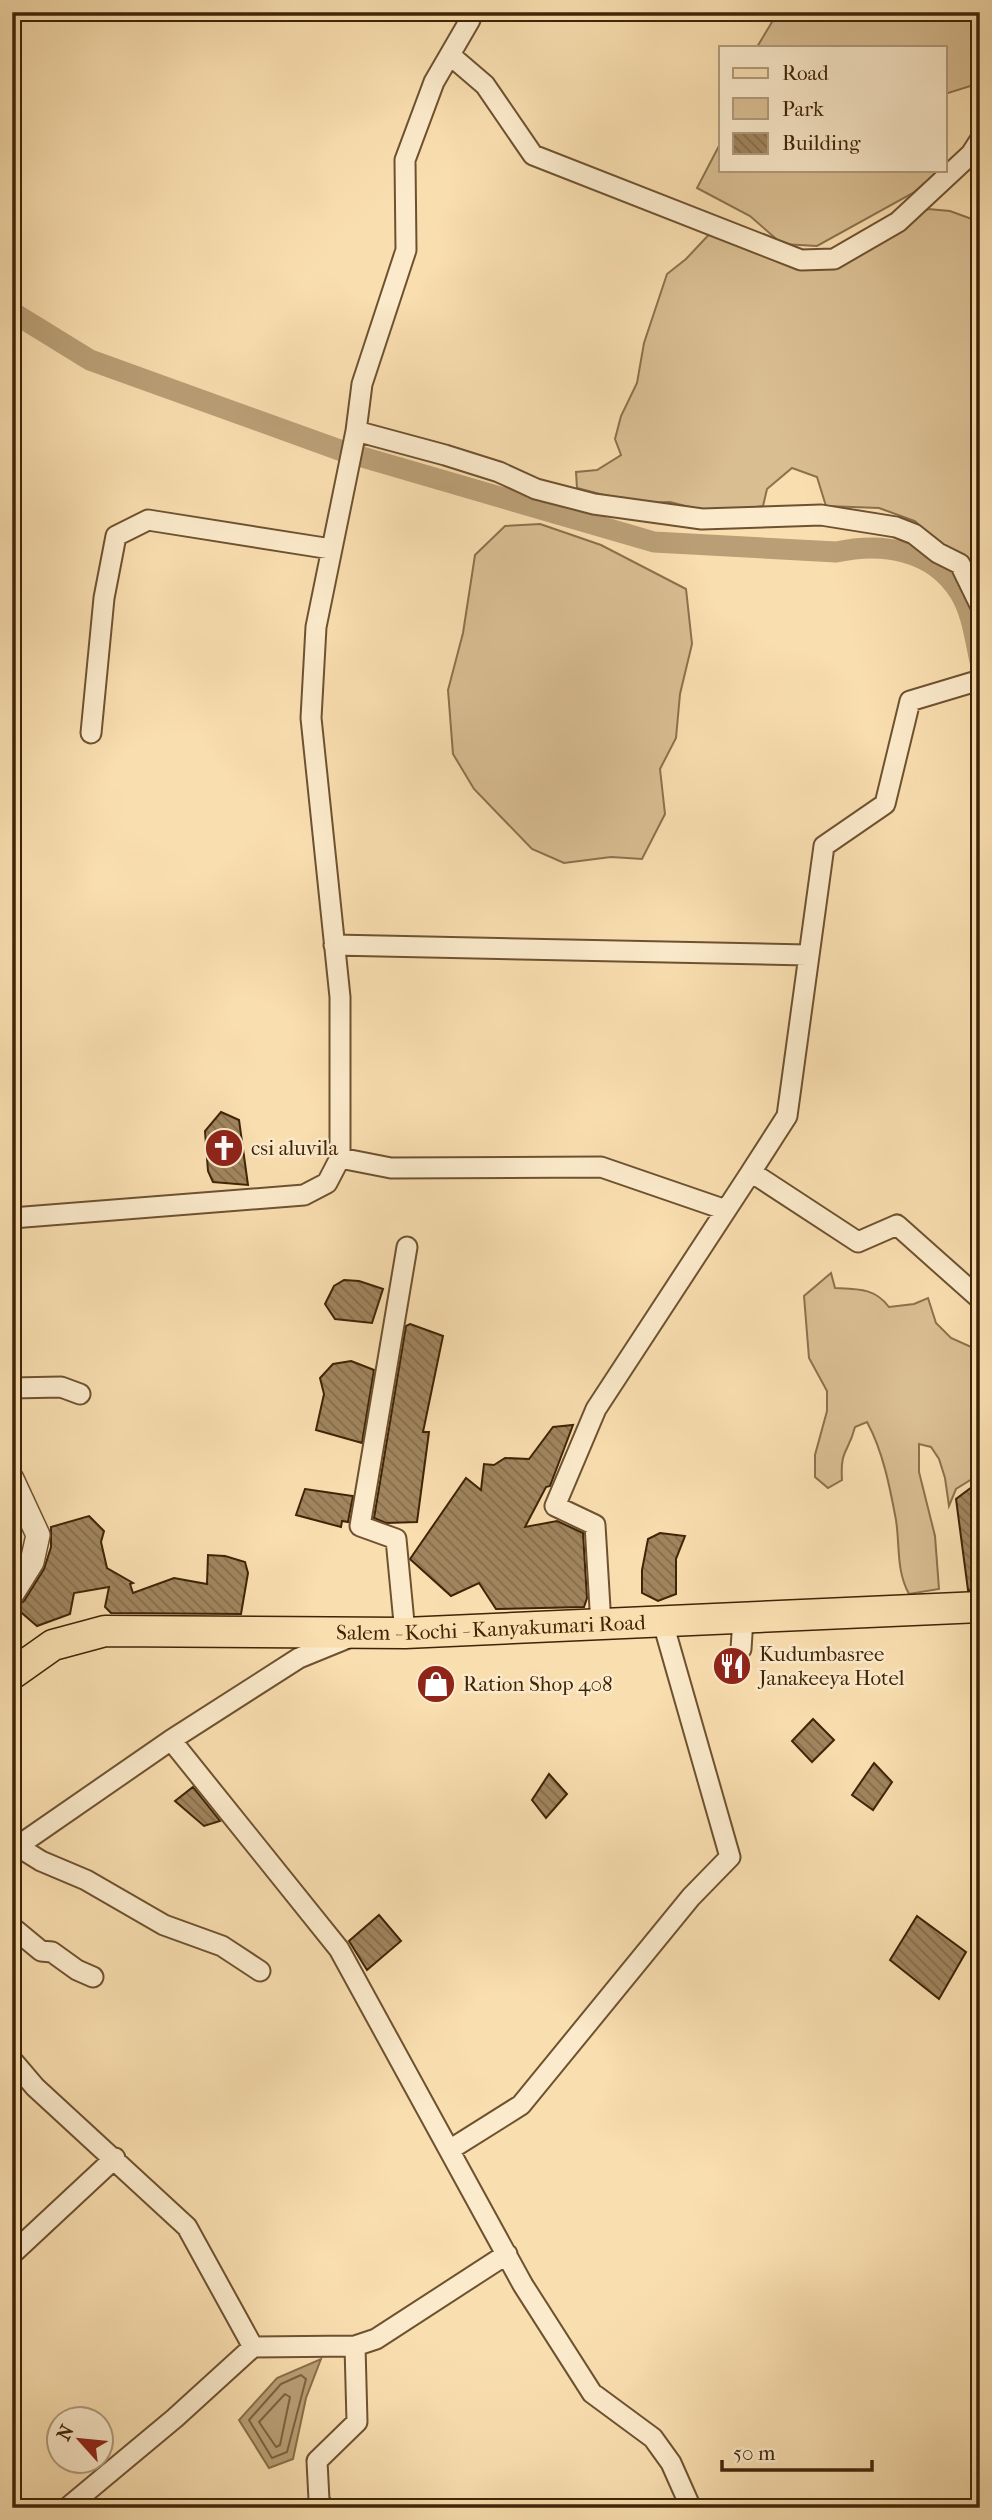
<svg xmlns="http://www.w3.org/2000/svg" width="992" height="2520" viewBox="0 0 992 2520" font-family="'IM FELL French Canon',serif">
<style>
.green{fill:#d9be92;stroke:#8c714c;stroke-width:2}
.water{fill:#ba9f76;stroke:#896e49;stroke-width:2}
.lines{fill:none;stroke-linecap:round;stroke-linejoin:round}
.shore{stroke:#7c623e;stroke-width:2}
.canal{stroke:#ba9f76;stroke-width:21}
.building{fill:url(#building-back-hatch);stroke:#3f2406;stroke-width:2}
.minor-casing{stroke:#6e5230;stroke-width:23}
.tertiary-casing{stroke:#6e5230;stroke-width:26}
.primary-casing{stroke:#3f2406;stroke-width:33}
.minor{stroke:#fbeacb;stroke-width:19}
.tertiary{stroke:#fbeacb;stroke-width:23}
.primary{stroke:#f9deaf;stroke-width:30}
.labels{text-anchor:middle;dominant-baseline:central;stroke-width:5;stroke-linejoin:round;paint-order:stroke}
.poi-label{font-size:21px;fill:#3f2406;stroke:#fbeacb;text-anchor:start}
.street-label{font-size:21px;fill:#3f2406;stroke:#fbeacb}
</style>
<defs>
<pattern id="building-back-hatch" width="6" height="6" patternUnits="userSpaceOnUse" patternTransform="scale(1.75)"><rect width="6" height="6" fill="#a0855e"/><path d="M-1 5l2 2M0 0l6 6M5-1l2 2" fill="none" stroke="#846d4c"/></pattern>
</defs>
<rect width="100%" height="100%" fill="#f9deaf"/>
<filter id="stains"><feTurbulence type="fractalNoise" baseFrequency=".00286" numOctaves="4"/><feColorMatrix values="0 0 0 0 .2 0 0 0 0 .09 0 0 0 0 .02 0 0 0 .5 -.17"/></filter>
<radialGradient id="worn" r=".72"><stop offset=".6" stop-color="#630" stop-opacity="0"/><stop offset="1" stop-color="#630" stop-opacity=".3"/></radialGradient>
<path class="green" d="M 778,12 L 980,12 L 980,83 L 945,94 L 945,47 L 757,47 Z
M 721,142 L 721,170 L 940,170 L 913,193 L 817,246 L 782,244 L 750,216 L 697,188 Z
M 928,209 L 950,211 L 980,222 L 980,582 L 971,561 L 938,544 L 915,521 L 879,508 L 826,506 L 817,477 L 792,468 L 767,489 L 763,506 L 723,512 L 701,510 L 670,502 L 634,503 L 577,488 L 576,472 L 597,470 L 621,455 L 615,439 L 621,416 L 637,383 L 644,343 L 667,274 L 686,259 L 717,226 L 830,263 Z
M 540,524 L 601,545 L 686,589 L 692,644 L 680,694 L 676,738 L 660,769 L 665,814 L 642,859 L 611,857 L 564,863 L 532,849 L 474,789 L 453,754 L 448,690 L 463,633 L 475,555 L 505,526 Z
M 831,1273 L 835,1288 C 858,1289 875,1288 889,1307 L 914,1304 L 928,1298 L 936,1323 L 951,1338 L 980,1351 L 980,1474 L 956,1489 L 949,1506 L 945,1478 L 939,1459 L 931,1447 L 919,1444 L 919,1472 L 935,1536 L 939,1589 L 909,1594 C 896,1570 900,1546 896,1520 C 890,1488 883,1451 867,1422 L 855,1427 C 848,1454 840,1449 842,1480 L 828,1488 L 815,1477 L 815,1455 L 827,1411 L 827,1391 L 809,1358 L 804,1296 Z"/>
<path class="water" d="M 321,2359 L 306,2398 L 293,2459 L 269,2468 L 239,2420 L 277,2378 Z"/>
<g class="lines">
<path class="shore" d="M 301,2375 L 306,2379 L 287,2452 L 272,2458 L 249,2420 L 281,2384 Z
M 285,2394 L 290,2397 L 280,2445 L 276,2447 L 259,2422 Z"/>
<path class="canal" d="M 12,312 L 90,360 L 345,452 L 654,542 L 836,552 C 882,542 933,549 960,593 C 972,613 975,639 980,661"/>
</g>
<path class="building" d="M 221,1112 L 239,1120 L 248,1185 L 213,1182 L 208,1171 L 205,1131 Z
M 344,1280 L 359,1281 L 383,1289 L 372,1323 L 335,1319 L 325,1304 L 334,1286 Z
M 410,1324 L 443,1336 L 423,1432 L 429,1432 L 417,1522 L 386,1523 L 374,1518 L 406,1326 Z
M 351,1361 L 374,1370 L 362,1443 L 316,1430 L 324,1394 L 320,1378 L 333,1364 Z
M 573,1425 L 550,1486 L 546,1487 L 525,1527 L 557,1521 L 583,1533 L 587,1598 L 584,1607 L 496,1609 L 479,1583 L 451,1596 L 410,1559 L 466,1478 L 481,1490 L 484,1464 L 494,1465 L 505,1458 L 529,1459 L 553,1427 Z
M 980,1481 L 980,1590 L 968,1590 L 956,1499 Z
M 305,1489 L 353,1496 L 348,1522 L 342,1521 L 341,1527 L 296,1515 Z
M 89,1516 L 104,1531 L 101,1542 L 107,1568 L 133,1583 L 130,1584 L 133,1593 L 174,1578 L 207,1584 L 208,1555 L 225,1556 L 245,1562 L 248,1573 L 241,1614 L 111,1613 L 105,1607 L 109,1587 L 74,1593 L 70,1614 L 37,1626 L 15,1607 L 24,1601 L 44,1569 L 51,1547 L 51,1527 Z
M 660,1533 L 685,1536 L 676,1559 L 676,1594 L 658,1601 L 642,1593 L 642,1570 L 648,1539 Z
M 813,1719 L 834,1740 L 812,1762 L 792,1741 Z
M 874,1763 L 892,1782 L 873,1810 L 852,1795 Z
M 549,1774 L 567,1794 L 546,1818 L 532,1800 Z
M 193,1787 L 220,1821 L 204,1826 L 175,1801 Z
M 379,1915 L 401,1941 L 367,1970 L 349,1941 Z
M 917,1916 L 966,1952 L 939,1999 L 890,1960 Z"/>
<g class="lines">
<g class="minor-casing">
<path id="minor" d="M 450,55 L 485,85 L 533,155 L 801,260 L 834,259 L 898,222 L 971,154 L 980,140
M 356,431 L 445,455 L 499,472 L 536,489 L 594,504 L 702,519 L 821,515 L 896,527 L 914,534 L 938,553 L 960,564 L 980,605
M 91,733 L 104,598 L 116,536 L 148,520 L 331,549
M 334,945 L 807,955
M 340,1158 L 391,1168 L 601,1167 L 726,1210
M 751,1172 L 787,1116 L 824,846 L 885,804 L 910,701 L 980,680
M 12,1218 L 304,1195 L 327,1183 L 340,1158 L 340,997 L 311,718 L 316,627 L 356,431 L 362,384 L 406,250 L 405,160 L 434,82 L 470,20 L 470,12
M 12,1388 L 61,1387 L 80,1394
M 601,1625 L 595,1525 L 555,1506 L 596,1409 L 751,1172 L 858,1242 L 897,1225 L 980,1299
M 405,1633 L 396,1539 L 360,1526 L 407,1247
M 741,1649 L 743,1619
M 171,1740 L 339,1949 L 523,2285 L 592,2393 L 653,2438 L 671,2463 L 691,2508
M 17,1846 L 41,1861 L 86,1880 L 164,1925 L 222,1946 L 260,1971
M 12,1850 L 171,1740 L 299,1658 L 348,1638
M 12,1927 L 41,1951 L 52,1952 L 77,1970 L 93,1977
M 12,2060 L 35,2087 L 187,2227 L 253,2347
M 451,2149 L 521,2105 L 691,1897 L 730,1857 L 663,1623
M 12,2254 L 115,2158
M 67,2508 L 175,2418 L 253,2347 L 355,2346 L 376,2339 L 507,2254
M 324,2508 L 319,2500 L 317,2461 L 357,2422 L 355,2346"/>
</g>
<g class="tertiary-casing">
<path id="tertiary" d="M 12,1479 L 38,1535 L 32,1562 L 12,1594"/>
</g>
<g class="primary-casing">
<g id="primary">
<path id="s1" d="M 12,1674 L 53,1645 L 105,1631 L 405,1633 L 980,1607"/>
</g>
</g>
<use href="#minor" class="minor"/>
<use href="#tertiary" class="tertiary"/>
<use href="#primary" class="primary"/>
</g>
<defs>
<g id="church-disc" transform="scale(2.0125)"><circle r="9.5" fill="#8f2418" stroke="#fbeacb"/><path d="M-1.2-6h2.4v3.5h3.3v2.4h-3.3V6h-2.4V-.1h-3.3v-2.4h3.3Z" fill="#fff"/></g>
<g id="restaurant-disc" transform="scale(2.0125)"><circle r="9.5" fill="#8f2418" stroke="#fbeacb"/><path d="M-5-6h1v4h1v-4h1v4h1v-4h1v5L-1.5 .5V6h-2V.5L-5-1ZM5-6V6H3V1.5H1.5Q1.5-4 5-6Z" fill="#fff"/></g>
<g id="shop-disc" transform="scale(2.0125)"><circle r="9.5" fill="#8f2418" stroke="#fbeacb"/><path d="M-5-2.5h2.3a2.7 3.5 0 0 1 5.4 0H5L5.5 6h-11ZM-1.5-2.5h3a1.5 2.3 0 0 0-3 0Z" fill="#fff"/></g>
</defs>
<g fill-rule="evenodd">
<use href="#church-disc" x="224" y="1148"/>
<use href="#restaurant-disc" x="732" y="1666"/>
<use href="#shop-disc" x="436" y="1684"/>
</g>
<g class="labels">
<g class="poi-label">
<text x="251" y="1148">csi aluvila</text>
<text x="759" y="1654">Kudumbasree<tspan x="759" dy="24">Janakeeya Hotel</tspan></text>
<text x="463" y="1684">Ration Shop 408</text>
</g>
<g class="street-label">
<text stroke="none"><textPath href="#s1" startOffset="490">Salem - Kochi - Kanyakumari Road</textPath></text>
</g>
</g>
<rect width="992" height="2520" fill="none" stroke="#f9deaf" stroke-width="42"/>
<rect x="14" y="14" width="964" height="2492" fill="none" stroke="#3f2406" stroke-width="3.5"/>
<rect x="21" y="21" width="950" height="2478" fill="none" stroke="#3f2406" stroke-width="2"/>
<rect x="719" y="46" width="228" height="126" fill="#fbeacb" stroke="#b09b7c" stroke-width="2"/>
<rect x="733" y="68" width="35" height="10" fill="#f9deaf" stroke="#b09b7c" stroke-width="2"/>
<text x="782" y="80" font-size="21" fill="#3f2406">Road</text>
<rect x="733" y="98" width="35" height="21" fill="#d9be92" stroke="#b09b7c" stroke-width="2"/>
<text x="782" y="116" font-size="21" fill="#3f2406">Park</text>
<rect x="733" y="133" width="35" height="21" fill="url(#building-back-hatch)" stroke="#b09b7c" stroke-width="2"/>
<text x="782" y="150" font-size="21" fill="#3f2406">Building</text>
<g transform="translate(80 2440) rotate(297)"><circle r="33" fill="#fbeacb" stroke="#b09b7c" stroke-width="2"/>
<path d="M0-5L12 26L0 18L-12 26Z" fill="#8f2418"/>
<text y="-10" font-size="19" font-weight="bold" text-anchor="middle" fill="#3f2406">N</text>
</g>
<path d="M722 2460v10h150v-10" fill="none" stroke="#3f2406" stroke-width="3.5"/>
<text x="733" y="2460" font-size="21" fill="#3f2406" stroke="#fbeacb" stroke-width="5" paint-order="stroke">50 m</text>
<rect width="100%" height="100%" filter="url(#stains)"/>
<rect width="100%" height="100%" fill="url(#worn)"/>
</svg>
